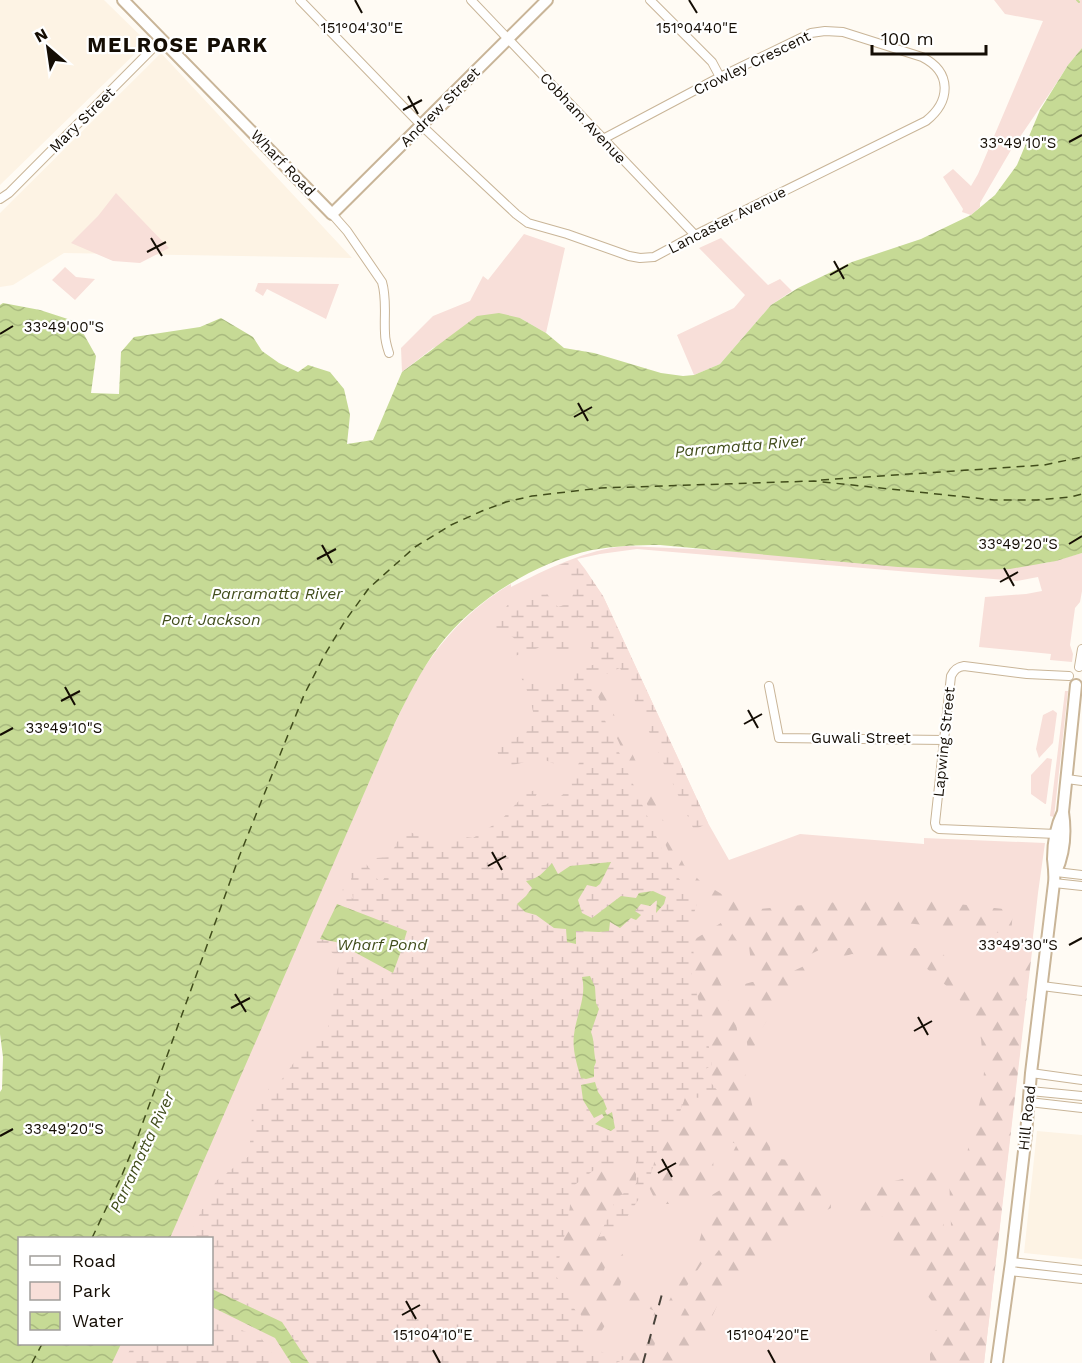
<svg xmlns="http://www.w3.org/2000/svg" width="1082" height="1363" viewBox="0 0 1082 1363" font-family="'Work Sans',sans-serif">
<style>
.built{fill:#fdf3e4}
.green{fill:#f8dfd9}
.forest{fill:url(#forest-firs)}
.wetland{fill:url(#wetland-marsh);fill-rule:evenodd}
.water{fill:url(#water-waves)}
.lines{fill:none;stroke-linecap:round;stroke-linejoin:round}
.stream{stroke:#c6da95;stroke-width:2}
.ferry{stroke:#414d1b;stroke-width:1.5;stroke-dasharray:8 6;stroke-linecap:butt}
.minor-casing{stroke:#c9b598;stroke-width:10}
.tertiary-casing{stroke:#c9b598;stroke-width:14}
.secondary-casing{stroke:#c9b598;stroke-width:14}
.minor{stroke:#fff;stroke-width:8}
.tertiary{stroke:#fff;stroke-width:10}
.secondary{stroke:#fff;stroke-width:10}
.rail{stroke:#49433b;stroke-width:2;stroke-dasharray:10 10;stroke-linecap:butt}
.ticks{fill:none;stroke:#140d04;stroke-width:2}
.labels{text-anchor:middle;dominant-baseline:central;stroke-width:4.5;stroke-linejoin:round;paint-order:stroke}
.street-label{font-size:15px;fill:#140d04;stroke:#fff}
.water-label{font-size:16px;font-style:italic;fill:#414d1b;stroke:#fff}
.district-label{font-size:21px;font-weight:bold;letter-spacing:1.5px;fill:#140d04;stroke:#fff}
.ticks-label{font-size:15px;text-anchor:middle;fill:#140d04;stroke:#fff;stroke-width:4.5;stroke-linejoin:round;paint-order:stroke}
</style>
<defs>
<pattern id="forest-firs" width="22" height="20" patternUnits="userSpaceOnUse" patternTransform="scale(1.5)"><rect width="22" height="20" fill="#f8dfd9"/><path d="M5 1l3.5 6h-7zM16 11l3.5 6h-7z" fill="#d4beb9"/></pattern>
<pattern id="wetland-marsh" width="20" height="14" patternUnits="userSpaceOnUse" patternTransform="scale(1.5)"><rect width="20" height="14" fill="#f8dfd9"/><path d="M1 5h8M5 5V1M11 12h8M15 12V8" fill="none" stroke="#d4beb9"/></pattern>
<pattern id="water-waves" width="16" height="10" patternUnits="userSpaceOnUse" patternTransform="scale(1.5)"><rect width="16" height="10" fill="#c6da95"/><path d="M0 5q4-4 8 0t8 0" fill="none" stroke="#a9ba7f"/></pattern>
</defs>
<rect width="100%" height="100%" fill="#fffbf4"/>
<path class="built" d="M 0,0 L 104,0 L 147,42 L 0,185 Z
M 161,53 L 352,258 L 64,253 L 13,285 L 0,287 L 0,213 Z
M 1037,1131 L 1082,1135 L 1082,1259 L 1024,1253 Z"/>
<path class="green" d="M 994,0 L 1082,0 L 1082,48 L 1068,65 L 1052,90 L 1011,150 L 980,203 L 980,207 L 971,215 L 962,212 L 963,209 L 943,177 L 953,169 L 971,186 L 978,174 L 1043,21 L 1005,14 Z
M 116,193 L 169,248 L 140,263 L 113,261 L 71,243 L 98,216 Z
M 524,234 L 565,248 L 546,333 L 520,318 L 433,348 L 402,372 L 401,348 L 433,316 L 470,301 L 483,276 L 488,280 Z
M 721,238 L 768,285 L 780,279 L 792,291 L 771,305 L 720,364 L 694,375 L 677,335 L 734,308 L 745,295 L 699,248 Z
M 65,267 L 76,277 L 95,279 L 75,300 L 52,280 Z
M 258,283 L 339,284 L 326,319 L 267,289 L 263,296 L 255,291 Z
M 626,546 L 715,550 L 970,570 L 1046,563 L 1082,553 L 1082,591 L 1080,602 L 1075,608 L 1070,645 L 1073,654 L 1072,662 L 1050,660 L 1051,654 L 979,647 L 985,597 L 1026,594 L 1042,591 L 1038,577 L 1017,581 L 637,549 L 600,554 L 577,559 L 603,596 L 708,823 L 729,860 L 800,834 L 924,844 L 924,838 L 1045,843 L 1038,893 L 984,1363 L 111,1363 L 120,1344 L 212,1344 L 212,1238 L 167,1238 L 394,725 C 401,711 407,697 415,683 C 438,643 470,608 511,584 L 511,587 C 545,570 587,549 626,546 Z
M 1065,691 L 1068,691 L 1054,817 L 1050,816 Z
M 1053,710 L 1057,713 L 1053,743 L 1039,758 L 1036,749 L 1043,715 Z
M 1047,758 L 1052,759 L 1046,804 L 1045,804 L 1031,794 L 1031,775 Z"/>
<path class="forest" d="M 597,678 L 684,865 L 700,881 L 748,910 L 893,897 L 1013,910 L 1011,934 L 905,923 L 874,927 L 833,943 L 767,976 L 748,975 L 751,963 L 749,946 L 744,931 L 726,909 L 703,893 L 672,859 L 591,681 Z
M 724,921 L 741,947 L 733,957 L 713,967 L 734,1013 L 746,1079 L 755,1117 L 770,1146 L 771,1160 L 780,1159 L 796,1161 L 820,1175 L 830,1189 L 831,1208 L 802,1223 L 726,1286 L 691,1363 L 616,1363 L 641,1349 L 655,1311 L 617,1296 L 610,1317 L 598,1337 L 586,1330 L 574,1295 L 557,1268 L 568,1220 L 572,1187 L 598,1167 L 623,1167 L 636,1155 L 636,1184 L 616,1199 L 600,1236 L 616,1234 L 600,1282 L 613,1284 L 612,1265 L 630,1246 L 620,1286 L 650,1299 L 662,1307 L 652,1358 L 659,1359 L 694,1290 L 705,1287 L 715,1255 L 750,1210 L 755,1197 L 705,1259 L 674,1305 L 669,1301 L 698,1246 L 712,1195 L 725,1187 L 717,1185 L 737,1144 L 725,1140 L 711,1141 L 714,1171 L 714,1187 L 684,1204 L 657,1204 L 648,1185 L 662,1132 L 676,1124 L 685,1097 L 702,1098 L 712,1084 L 698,1074 L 712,1064 L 706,1030 L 689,964 L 694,956 L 692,941 Z
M 877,942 L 941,952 L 977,993 L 1006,971 L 1033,943 L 984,1363 L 930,1363 L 930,1334 L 941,1327 L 941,1313 L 927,1295 L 904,1256 L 882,1234 L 894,1219 L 857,1211 L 864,1191 L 864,1184 L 878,1185 L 931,1172 L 936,1176 L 940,1184 L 938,1195 L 944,1227 L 951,1226 L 949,1176 L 959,1169 L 964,1171 L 969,1143 L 982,1094 L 984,1072 L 981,1039 L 973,1015 L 950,989 L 925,967 L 899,960 L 873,957 Z
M 870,943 L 867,956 L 852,954 L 819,964 L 807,972 L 793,986 L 775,1008 L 760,1031 L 749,1061 L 743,1007 L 745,984 L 752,982 L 770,982 L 836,951 Z"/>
<path class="wetland" d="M 577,559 L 585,569 L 603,596 L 708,823 L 694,830 L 620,668 L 588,682 L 668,863 L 697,904 L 687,934 L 684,939 L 692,941 L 694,956 L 689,964 L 706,1030 L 712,1065 L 698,1074 L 712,1084 L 721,1095 L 702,1098 L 685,1097 L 676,1124 L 662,1132 L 648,1185 L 616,1234 L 599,1237 L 616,1199 L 636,1184 L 636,1156 L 623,1167 L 598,1167 L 572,1187 L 568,1220 L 557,1268 L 554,1272 L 579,1317 L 587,1345 L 606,1354 L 629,1357 L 616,1363 L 309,1363 L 282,1322 L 213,1290 L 212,1287 L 212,1238 L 188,1238 L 216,1181 L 249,1156 L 252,1116 L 271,1085 L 280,1082 L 305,1047 L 328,1027 L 332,1010 L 334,988 L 340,958 L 316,942 L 320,939 L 336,942 L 393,973 L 401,951 L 407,931 L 337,904 L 343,889 L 353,899 L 350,867 L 361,857 L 381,884 L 387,873 L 376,858 L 390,857 L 403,829 L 435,843 L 445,843 L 453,835 L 473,838 L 501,820 L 526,793 L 539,789 L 532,804 C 546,810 561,796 572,787 L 571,778 L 590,742 L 583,744 C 571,768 565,770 541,758 L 501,768 L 497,749 L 529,730 L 534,716 L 530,698 L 521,677 L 542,682 L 574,683 L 575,669 L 597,664 L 579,617 L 571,623 L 568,659 L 547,645 L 509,658 L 514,638 L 495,627 L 509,602 L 541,593 L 547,594 L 558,607 L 570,603 L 575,589 L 559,565 ZM 584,985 L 595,987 C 597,1003 597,1017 591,1032 C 595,1042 593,1051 596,1062 L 594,1067 L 594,1076 L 586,1079 L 581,1078 L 575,1054 Z
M 212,1318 L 261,1338 L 279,1363 L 123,1363 L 133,1344 L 212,1344 Z"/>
<path class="water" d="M 1082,48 L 1082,553 L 1056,561 L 1010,569 L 963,570 L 898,567 L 660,545 C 637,545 614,546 592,550 C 536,562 474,600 439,646 C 421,670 407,698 394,725 L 170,1238 L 20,1238 L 20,1344 L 121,1344 L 112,1363 L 0,1363 L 0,1092 L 2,1089 L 3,1057 L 0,1034 L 0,305 L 3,303 L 40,310 L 77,322 L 96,356 L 91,393 L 119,394 L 121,352 L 134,337 L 200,327 L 221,318 L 253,337 L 262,351 L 279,363 L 298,372 L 308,365 L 330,372 L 344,389 L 350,415 L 347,444 L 373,440 L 402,372 L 477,316 L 499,313 L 520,318 L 546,333 L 564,348 L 594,353 L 661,373 L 683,376 L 694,375 L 720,364 L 771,305 L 798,288 L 852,262 L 921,239 L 971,215 L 995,195 L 1017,165 L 1040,110 L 1068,65 Z
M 611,862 L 600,884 L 596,887 L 587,885 L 578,900 L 582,913 L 592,918 L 621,896 L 636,898 L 639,893 L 653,891 L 666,897 L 664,904 L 656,913 L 657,900 L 650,906 L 641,904 L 635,911 L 641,915 L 636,920 L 631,918 L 620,928 L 610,922 L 609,931 L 599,932 L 576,931 L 576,944 L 567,942 L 566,929 L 554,928 L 536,915 L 525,912 L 517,904 L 526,896 L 532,888 L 526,881 C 538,879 544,872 552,863 L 558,874 L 570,866 Z
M 337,904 L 407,931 L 401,951 L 393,973 L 336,942 L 320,939 Z
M 590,976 L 595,987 L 596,1003 L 599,1009 L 591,1032 C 595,1042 593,1051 596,1062 L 594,1067 L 594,1077 L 586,1079 L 581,1078 C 577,1065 572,1049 574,1035 C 576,1015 587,997 582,977 Z
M 595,1082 L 598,1092 L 603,1099 L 607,1109 L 605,1111 L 607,1115 L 612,1112 L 615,1128 L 611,1131 L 595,1124 L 604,1117 L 602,1114 L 594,1118 L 583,1100 L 581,1085 Z
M 212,1289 L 282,1322 L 309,1363 L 291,1363 L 275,1338 L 212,1307 Z"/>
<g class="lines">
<path class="stream" d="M 1077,0 L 1079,2"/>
<path class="ferry" d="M 821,480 L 1044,465 L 1082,457
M 92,1238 L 122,1175 L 138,1136 L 239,857 L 304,695 L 324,656 L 345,621 L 369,588 L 415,547 L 451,525 L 482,511 L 506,502 L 532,496 L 601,488 L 814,481 L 994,500 L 1037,500 L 1071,497 L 1082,494
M 32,1363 L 42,1344"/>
<g class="minor-casing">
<path id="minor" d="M 300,0 L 422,126 L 516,214 L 528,223 L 567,234 L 629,256 L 640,258 L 654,257 L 695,235 L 926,121 C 951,101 952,72 922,57 L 843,32 L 825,31 L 811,33 L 720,77 L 603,139
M 471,0 L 695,235
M 650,0 L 712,62 L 720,77
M 0,199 L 9,193 L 162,39
M 332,214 L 347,231 L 382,282 C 387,299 384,315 385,333 C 385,340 387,347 389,353
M 1079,667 L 1082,649
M 769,686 L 779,738 L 944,740
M 1067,779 L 1082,781
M 1056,834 L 939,829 L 936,827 L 935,823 L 951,676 C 954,670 957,667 964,666 L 1027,674 L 1069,676
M 1056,872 L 1082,875
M 1054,883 L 1082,886
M 1042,986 L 1082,991
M 1031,1073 L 1082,1080
M 1030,1091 L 1082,1096
M 1029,1102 L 1082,1108
M 1011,1262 L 1082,1270
M 1010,1271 L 1082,1279"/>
</g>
<g class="tertiary-casing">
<path id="tertiary" d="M 1056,872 C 1064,854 1066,832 1063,812 L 1076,685
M 997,1363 L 1011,1262 L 1026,1134 L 1031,1073 L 1054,883 C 1055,875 1054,868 1053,859 C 1053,843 1056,826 1063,812"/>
</g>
<g class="secondary-casing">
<path id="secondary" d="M 123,0 L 332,214 L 547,0"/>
</g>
<use href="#minor" class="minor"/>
<use href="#tertiary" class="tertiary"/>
<use href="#secondary" class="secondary"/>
<path class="rail" d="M 643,1363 L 662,1294"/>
</g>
<path class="ticks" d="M 355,0 L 362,13M 689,0 L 697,13M 408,96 L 418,114M 403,110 L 422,100M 1069,142 L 1082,135M 151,238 L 162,256M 147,252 L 166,242M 834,261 L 844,279M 830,275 L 848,265M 0,334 L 13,326M 578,403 L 588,421M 574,417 L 592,407M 1069,544 L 1082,536M 322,545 L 332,563M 317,559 L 336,549M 1004,568 L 1014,586M 1000,582 L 1018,572M 65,687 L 75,705M 61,701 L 80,691M 748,710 L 758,728M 744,724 L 762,714M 0,735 L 13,728M 492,852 L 502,870M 488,866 L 506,856M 1069,945 L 1082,938M 235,994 L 246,1012M 231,1008 L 250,998M 918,1017 L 928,1035M 914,1031 L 932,1021M 0,1136 L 13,1129M 662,1159 L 672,1177M 658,1173 L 676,1163M 406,1301 L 416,1319M 402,1315 L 420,1305M 433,1350 L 440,1363M 768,1350 L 775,1363"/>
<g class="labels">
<g class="street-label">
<text transform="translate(752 63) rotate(-26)">Crowley Crescent</text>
<text transform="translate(440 107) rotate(-45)">Andrew Street</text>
<text transform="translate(583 118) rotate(47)">Cobham Avenue</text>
<text transform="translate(82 120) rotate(-45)">Mary Street</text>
<text transform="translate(283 163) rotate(46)">Wharf Road</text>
<text transform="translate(727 220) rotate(-27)">Lancaster Avenue</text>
<text x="861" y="738">Guwali Street</text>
<text transform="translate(944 742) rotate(-84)">Lapwing Street</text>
<text transform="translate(1027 1118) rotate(-84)">Hill Road</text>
</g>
<g class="water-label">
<text transform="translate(740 446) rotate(-5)">Parramatta River</text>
<text x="277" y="593">Parramatta River</text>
<text x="211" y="619">Port Jackson</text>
<text x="382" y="944">Wharf Pond</text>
<text transform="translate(142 1152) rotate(-65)">Parramatta River</text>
</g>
<g class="district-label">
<text x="178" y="44">MELROSE PARK</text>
</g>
</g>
<g class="ticks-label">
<text x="362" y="33">151°04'30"E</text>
<text x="697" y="33">151°04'40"E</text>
<text x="1018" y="148">33°49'10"S</text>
<text x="64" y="332">33°49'00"S</text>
<text x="1018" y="549">33°49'20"S</text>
<text x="64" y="733">33°49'10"S</text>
<text x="1018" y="950">33°49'30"S</text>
<text x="64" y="1134">33°49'20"S</text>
<text x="433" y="1340">151°04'10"E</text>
<text x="768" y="1340">151°04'20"E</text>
</g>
<rect x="18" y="1237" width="195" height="108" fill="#ffffff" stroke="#a19e9b" stroke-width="1.5"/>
<rect x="30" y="1256" width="30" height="9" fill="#ffffff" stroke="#a19e9b" stroke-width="1.5"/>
<text x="72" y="1267" font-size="18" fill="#140d04">Road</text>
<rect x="30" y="1282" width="30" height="18" fill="#f8dfd9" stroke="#a19e9b" stroke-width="1.5"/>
<text x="72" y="1297" font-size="18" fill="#140d04">Park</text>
<rect x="30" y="1312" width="30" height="18" fill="url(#water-waves)" stroke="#a19e9b" stroke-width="1.5"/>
<text x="72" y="1327" font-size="18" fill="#140d04">Water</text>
<g transform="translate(48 48) rotate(331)" stroke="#ffffff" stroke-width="4.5" paint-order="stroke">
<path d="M0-4.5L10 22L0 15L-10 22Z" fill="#140d04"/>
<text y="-9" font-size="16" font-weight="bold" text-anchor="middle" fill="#140d04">N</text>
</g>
<path d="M872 45v9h114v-9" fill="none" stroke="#140d04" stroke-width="3"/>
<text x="881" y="45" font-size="18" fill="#140d04" stroke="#ffffff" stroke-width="4.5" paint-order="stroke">100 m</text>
</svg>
